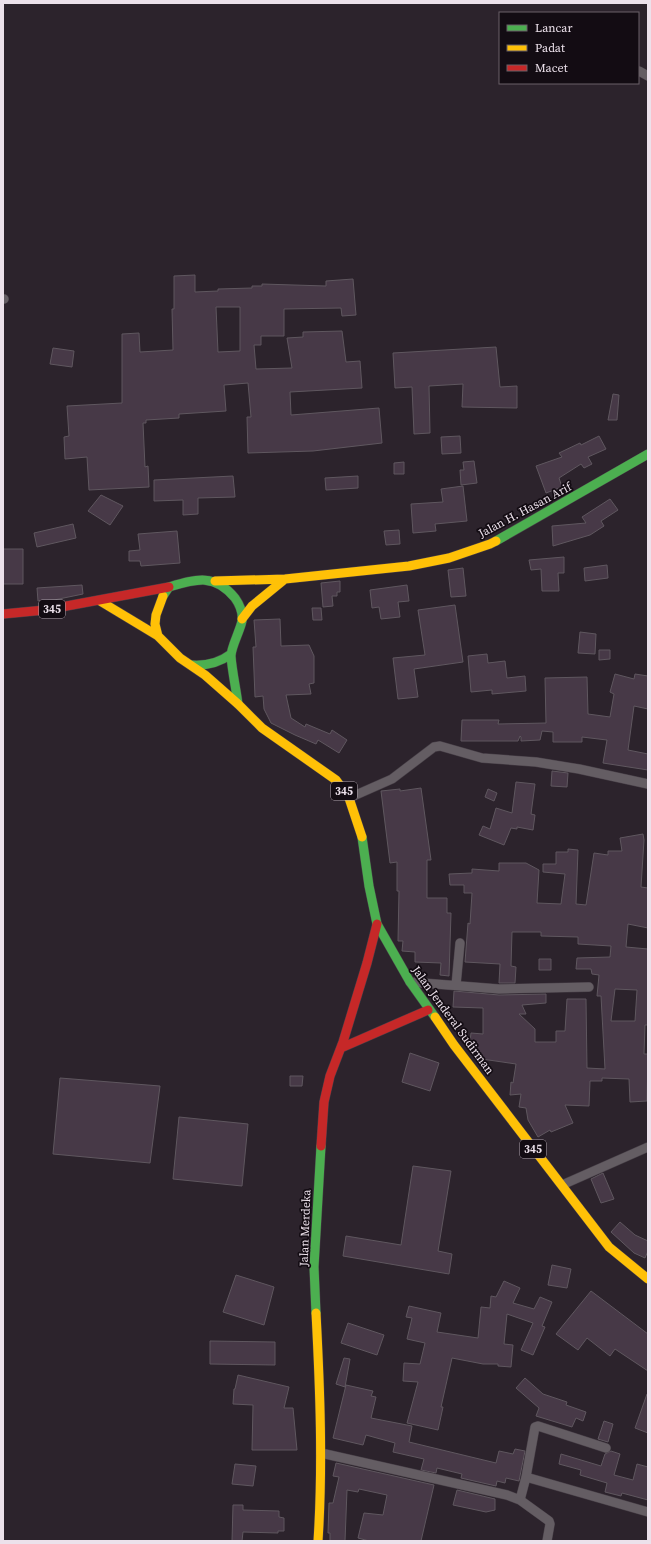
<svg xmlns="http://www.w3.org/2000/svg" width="651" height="1544" viewBox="0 0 651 1544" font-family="'Source Serif 4',serif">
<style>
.building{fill:#473947;stroke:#5f575f;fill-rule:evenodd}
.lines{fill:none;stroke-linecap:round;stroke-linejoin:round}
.street-casing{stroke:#473f47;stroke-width:10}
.fast-casing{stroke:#473f47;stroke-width:10}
.slow-casing{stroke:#473f47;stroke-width:10}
.jam-casing{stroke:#473f47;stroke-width:10}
.street{stroke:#645d63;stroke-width:9}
.fast{stroke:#4caf50;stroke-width:9}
.slow{stroke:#ffc107;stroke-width:9}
.jam{stroke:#c62828;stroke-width:9}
.labels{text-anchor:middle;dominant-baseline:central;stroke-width:3.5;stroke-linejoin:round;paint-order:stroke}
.shield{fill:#130c13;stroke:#aba1aa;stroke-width:1}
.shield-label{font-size:11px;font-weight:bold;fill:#ece1eb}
.street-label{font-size:12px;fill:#ece1eb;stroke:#130c13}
</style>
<rect width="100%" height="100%" fill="#2c232c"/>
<path class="building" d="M 195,275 L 195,292 L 218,291 L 218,289 L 252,288 L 252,286 L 262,286 L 262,284 L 326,286 L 326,281 L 353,279 L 356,315 L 342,316 L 341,308 L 284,309 L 284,336 L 261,336 L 261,345 L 254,345 L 256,369 L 292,368 L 287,338 L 303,337 L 303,332 L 342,331 L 346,362 L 360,361 L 362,388 L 290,392 L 291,415 L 379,408 L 382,443 L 313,451 L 248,453 L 247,417 L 251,417 L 248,383 L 224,385 L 226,411 L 179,414 L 179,418 L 146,420 L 146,423 L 143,423 L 145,467 L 148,466 L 149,487 L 89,490 L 87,457 L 65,459 L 64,437 L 69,436 L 67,406 L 122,403 L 122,334 L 139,333 L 140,352 L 173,350 L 172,309 L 174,309 L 174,276 ZM 216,307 L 240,307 L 240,351 L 218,352 Z
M 496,347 L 500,387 L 517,386 L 517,408 L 462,407 L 463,384 L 429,386 L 430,433 L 414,434 L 412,387 L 395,388 L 393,353 Z
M 53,348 L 74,351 L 72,367 L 50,364 Z
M 613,394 L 619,395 L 617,420 L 608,420 Z
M 460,436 L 461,453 L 442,454 L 441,437 Z
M 599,436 L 606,449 L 588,457 L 592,464 L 584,468 L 581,464 L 559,478 L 562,487 L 546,493 L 536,466 L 562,457 L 559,453 L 580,443 L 581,445 Z
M 474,461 L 477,483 L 461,485 L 460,470 L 464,470 L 463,462 Z
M 404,462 L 404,474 L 394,474 L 394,463 Z
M 233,476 L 235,497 L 198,498 L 198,514 L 183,515 L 183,500 L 154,501 L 154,480 Z
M 358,476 L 358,488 L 326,490 L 325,478 Z
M 463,486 L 467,521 L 435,524 L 436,531 L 413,533 L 411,504 L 443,502 L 441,489 Z
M 101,495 L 123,506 L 110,525 L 88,511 Z
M 610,499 L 618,510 L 601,521 L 604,526 L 590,535 L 553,546 L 552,526 L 586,523 L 582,517 Z
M 73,524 L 76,538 L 37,547 L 34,533 Z
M 399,530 L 400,544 L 386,545 L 384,531 Z
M 177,531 L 180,563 L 141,566 L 140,561 L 129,561 L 129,551 L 140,550 L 138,534 Z
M 3,549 L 23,549 L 23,584 L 3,584 Z
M 564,557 L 564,573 L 558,573 L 559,591 L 542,591 L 541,569 L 531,570 L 529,560 Z
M 607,565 L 608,578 L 585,581 L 584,568 Z
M 463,568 L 466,596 L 451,597 L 448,570 Z
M 340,581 L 340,592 L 337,592 L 337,596 L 332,596 L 333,606 L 323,607 L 321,583 Z
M 82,585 L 83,594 L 54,600 L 38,601 L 37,588 Z
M 407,585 L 409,601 L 398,602 L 400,617 L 381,619 L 379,607 L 372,608 L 370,590 Z
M 455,605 L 463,662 L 414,669 L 418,697 L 398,699 L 393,658 L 425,655 L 418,610 Z
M 312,608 L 321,608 L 322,620 L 313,620 Z
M 280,619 L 281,646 L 309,645 L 314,656 L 314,683 L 309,684 L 311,694 L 286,695 L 291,718 L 305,727 L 306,724 L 330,734 L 332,730 L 347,740 L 339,753 L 318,740 L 316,744 L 295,735 L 271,723 L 264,709 L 263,696 L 255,697 L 253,647 L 256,647 L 254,620 Z
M 580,632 L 596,634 L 595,654 L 578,653 Z
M 599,650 L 610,650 L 610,659 L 599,660 Z
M 487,654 L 488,663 L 505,661 L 507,678 L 525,676 L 526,691 L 492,694 L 492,690 L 471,692 L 468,656 Z
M 615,674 L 634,679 L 635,674 L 648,676 L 648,709 L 634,706 L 628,750 L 648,754 L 648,770 L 603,763 L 607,740 L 582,737 L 582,742 L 553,742 L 553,732 L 542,731 L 540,740 L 521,741 L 521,737 L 520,736 L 518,741 L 461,741 L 462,720 L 499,720 L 498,724 L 546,723 L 545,678 L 587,677 L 588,714 L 610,717 L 614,694 L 610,692 Z
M 552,771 L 568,773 L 567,787 L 551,786 Z
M 516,782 L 535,784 L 531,814 L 535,815 L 533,830 L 517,827 L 517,829 L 511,828 L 504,845 L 479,835 L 483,826 L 490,829 L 496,808 L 512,813 Z
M 421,788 L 431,860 L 427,860 L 427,898 L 447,898 L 447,913 L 451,913 L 449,976 L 440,975 L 441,963 L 415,962 L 415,952 L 402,951 L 403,941 L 398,941 L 399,891 L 397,891 L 397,862 L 390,863 L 381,791 L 400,789 L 400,791 Z
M 488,789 L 497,793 L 494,801 L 485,797 Z
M 643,834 L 644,840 L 641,887 L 648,888 L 648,928 L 628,924 L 626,947 L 648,949 L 648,1025 L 645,1025 L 644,1054 L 648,1054 L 647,1101 L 630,1102 L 629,1079 L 602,1078 L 602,1081 L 590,1081 L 589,1106 L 565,1105 L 573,1123 L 551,1132 L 550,1130 L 538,1137 L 528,1120 L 526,1108 L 519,1107 L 521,1094 L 510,1095 L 511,1082 L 513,1083 L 516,1064 L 475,1058 L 469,1050 L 471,1033 L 483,1034 L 483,1008 L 453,1007 L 454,991 L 499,995 L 546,994 L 546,1003 L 522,1005 L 526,1014 L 519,1014 L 535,1029 L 535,1042 L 556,1042 L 556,1031 L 565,1031 L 567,999 L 586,999 L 587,1068 L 605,1069 L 601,996 L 597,996 L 599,975 L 592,974 L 591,969 L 576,969 L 577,958 L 610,957 L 611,946 L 578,944 L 578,937 L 541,936 L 541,932 L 512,932 L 511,966 L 516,967 L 515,983 L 499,983 L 500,964 L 465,962 L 468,923 L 470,924 L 472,893 L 464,893 L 464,885 L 450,885 L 449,874 L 472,873 L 472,869 L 499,871 L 499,863 L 526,863 L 539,870 L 537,903 L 561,904 L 565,874 L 543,872 L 543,864 L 556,864 L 556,852 L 568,852 L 568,849 L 578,850 L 576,904 L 586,905 L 594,853 L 608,855 L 608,851 L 622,851 L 620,838 ZM 615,989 L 637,990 L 635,1021 L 611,1021 Z
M 539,959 L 551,959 L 551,970 L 539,970 Z
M 410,1053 L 439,1063 L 430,1091 L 402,1082 Z
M 290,1076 L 303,1076 L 302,1086 L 290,1086 Z
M 60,1078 L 160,1086 L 150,1163 L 53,1154 Z
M 179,1117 L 248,1124 L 242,1186 L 173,1179 Z
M 413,1166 L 451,1171 L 438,1251 L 452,1254 L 449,1274 L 343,1256 L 346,1236 L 401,1245 Z
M 603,1173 L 614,1199 L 601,1203 L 591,1179 Z
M 620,1222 L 635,1235 L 648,1241 L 648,1251 L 645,1258 L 634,1253 L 611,1232 Z
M 552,1265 L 571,1269 L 567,1288 L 548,1285 Z
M 236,1275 L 274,1287 L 264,1325 L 223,1312 Z
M 504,1281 L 520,1288 L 513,1303 L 534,1309 L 540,1297 L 552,1302 L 542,1326 L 545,1327 L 533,1355 L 521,1350 L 533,1323 L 507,1314 L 504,1344 L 513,1345 L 511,1367 L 498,1366 L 498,1364 L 483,1364 L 452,1358 L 441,1407 L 443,1407 L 438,1430 L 407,1423 L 418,1382 L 403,1381 L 404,1363 L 420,1364 L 425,1343 L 407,1339 L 412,1318 L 406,1317 L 409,1306 L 441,1313 L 437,1332 L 478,1338 L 481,1307 L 490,1308 L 491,1296 L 496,1297 Z
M 591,1291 L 648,1334 L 648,1371 L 615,1349 L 610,1356 L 587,1338 L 578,1350 L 556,1334 Z
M 348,1323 L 384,1335 L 377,1355 L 341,1343 Z
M 210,1341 L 275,1342 L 275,1365 L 210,1364 Z
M 344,1358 L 350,1359 L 345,1387 L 336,1384 Z
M 238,1375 L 289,1387 L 284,1408 L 293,1408 L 297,1450 L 252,1450 L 253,1405 L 233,1404 L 234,1389 L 235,1389 Z
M 525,1378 L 543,1394 L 567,1402 L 566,1405 L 586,1412 L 583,1421 L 576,1418 L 572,1427 L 536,1416 L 539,1408 L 516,1388 Z
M 346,1385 L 373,1391 L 371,1396 L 376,1397 L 371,1418 L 412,1426 L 409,1442 L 496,1463 L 499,1451 L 513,1454 L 515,1449 L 525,1451 L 519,1481 L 506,1478 L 505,1483 L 497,1481 L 496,1486 L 461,1478 L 462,1474 L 437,1468 L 436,1473 L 421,1470 L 424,1459 L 393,1452 L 395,1443 L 366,1435 L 363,1445 L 333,1438 Z
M 647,1394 L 648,1395 L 648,1433 L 635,1428 Z
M 604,1421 L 613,1424 L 608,1442 L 598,1439 Z
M 611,1451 L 620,1454 L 614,1475 L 633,1480 L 637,1464 L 648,1467 L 648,1500 L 622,1493 L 621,1496 L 605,1492 L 607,1483 L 580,1475 L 581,1470 L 559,1464 L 561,1454 L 601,1466 L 605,1454 Z
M 336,1463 L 434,1485 L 421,1541 L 369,1541 L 358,1538 L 364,1513 L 383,1515 L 387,1495 L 359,1489 L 358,1492 L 347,1490 L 345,1541 L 330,1541 L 330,1533 L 328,1533 L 329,1503 L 333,1503 L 339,1477 L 333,1476 Z
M 235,1464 L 256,1466 L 253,1486 L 232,1484 Z
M 457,1490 L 495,1499 L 495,1510 L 486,1512 L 453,1505 Z
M 233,1505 L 243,1505 L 243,1510 L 279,1511 L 279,1517 L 284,1518 L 284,1531 L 278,1531 L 278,1533 L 243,1532 L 242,1541 L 232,1541 Z"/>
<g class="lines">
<g class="street-casing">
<path id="street" d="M 639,71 L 648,76
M 3,299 L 4,299
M 349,798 L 392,779 L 434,747 L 440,746 L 482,758 L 536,762 L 579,769 L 648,784
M 410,982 L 499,989 L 589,987
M 456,985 L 460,943
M 562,1185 L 648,1147
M 321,1453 L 507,1495 L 520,1500 L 549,1521 L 550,1524 L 547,1541
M 526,1477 L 535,1427 L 538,1426 L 606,1448
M 520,1500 L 526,1477 L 648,1512"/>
</g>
<g class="fast-casing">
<path id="fast" d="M 496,541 L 648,454
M 163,596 L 169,587 C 196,579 215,573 235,598 C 240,605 243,612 242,621 C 240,631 231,647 231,656 C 232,671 236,688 238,704
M 192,665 C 207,666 219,663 231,654
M 362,837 L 369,886 L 377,924 L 410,982 L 435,1017
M 316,1313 L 314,1267 L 321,1146"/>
</g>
<g class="slow-casing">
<path id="slow" d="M 215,581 L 285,579 L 409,566 L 449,558 L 490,544 L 496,541
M 163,596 L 156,615 L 155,624 L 158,636 L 180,658 L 205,675 L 238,704 L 262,728 L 336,780 L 349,798 L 362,837
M 100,601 L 158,636
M 242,619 L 252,606 L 285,579
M 435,1017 L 454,1045 L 609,1247 L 648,1279
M 316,1313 C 320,1389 323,1465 318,1541"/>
</g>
<g class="jam-casing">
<path id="jam" d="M 3,614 L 45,610 L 169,587
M 341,1048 L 428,1010
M 321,1146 L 324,1102 L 330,1076 L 343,1042 L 367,963 L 377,924"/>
</g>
<use href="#street" class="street"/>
<use href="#fast" class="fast"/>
<use href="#slow" class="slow"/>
<use href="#jam" class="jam"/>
</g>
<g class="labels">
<g class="shield">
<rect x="39" y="600" width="26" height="18" rx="3"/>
<rect x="331" y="782" width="26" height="18" rx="3"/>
<rect x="520" y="1140" width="26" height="18" rx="3"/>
</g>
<g class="shield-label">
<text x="52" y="609">345</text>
<text x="344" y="791">345</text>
<text x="533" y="1149">345</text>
</g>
<g class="street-label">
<text transform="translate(525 510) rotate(-28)">Jalan H. Hasan Arif</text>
<text transform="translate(453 1020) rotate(54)">Jalan Jenderal Sudirman</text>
<text transform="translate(305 1228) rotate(-88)">Jalan Merdeka</text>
</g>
</g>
<rect width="651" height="1544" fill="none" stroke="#ece1eb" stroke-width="8"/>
<rect x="499" y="12" width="140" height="72" fill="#130c13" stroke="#6a6169"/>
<rect x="507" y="25" width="20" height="6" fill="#4caf50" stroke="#6a6169"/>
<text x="535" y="32" font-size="12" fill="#ece1eb">Lancar</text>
<rect x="507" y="45" width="20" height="6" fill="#ffc107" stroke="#6a6169"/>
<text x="535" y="52" font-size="12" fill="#ece1eb">Padat</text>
<rect x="507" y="65" width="20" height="6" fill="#c62828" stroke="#6a6169"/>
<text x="535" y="72" font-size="12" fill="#ece1eb">Macet</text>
</svg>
